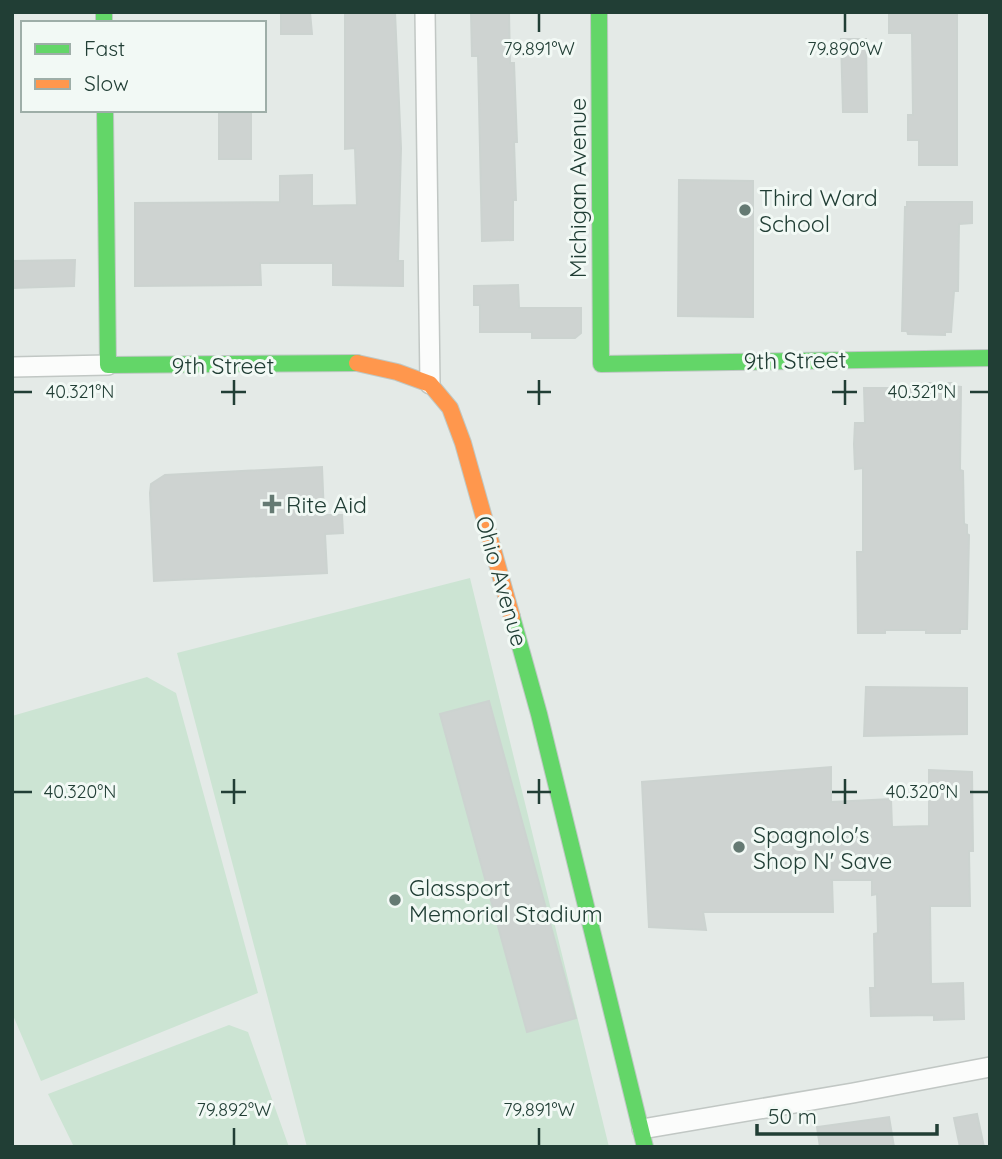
<svg xmlns="http://www.w3.org/2000/svg" width="1002" height="1159" viewBox="0 0 1002 1159" font-family="Quicksand,sans-serif">
<style>
.green{fill:#cce4d3}
.building{fill:#ced3d1;stroke:#ccd3d0;stroke-width:2}
.lines{fill:none;stroke-linecap:round;stroke-linejoin:round}
.street-casing{stroke:#c1c7c4;stroke-width:22}
.fast-casing{stroke:#bfc8c4;stroke-width:18}
.slow-casing{stroke:#bfc8c4;stroke-width:18}
.street{stroke:#fbfcfb;stroke-width:19}
.fast{stroke:#63d668;stroke-width:16}
.slow{stroke:#ff974d;stroke-width:16}
.ticks{fill:none;stroke:#213e35;stroke-width:2.5}
.poi-dot{fill:#657a73;stroke:#f2f9f5;stroke-width:2.5}
.labels{text-anchor:middle;dominant-baseline:central;stroke-width:6;stroke-linejoin:round;paint-order:stroke}
.street-label{font-size:23px;fill:#213e35;stroke:#f2f9f5}
.poi-label{font-size:23px;fill:#213e35;stroke:#f2f9f5;text-anchor:start}
.ticks-label{font-size:18px;text-anchor:middle;fill:#213e35;stroke:#f2f9f5;stroke-width:6;stroke-linejoin:round;paint-order:stroke}
</style>
<rect width="100%" height="100%" fill="#e4eae7"/>
<path class="green" d="M 470,578 L 609,1147 L 307,1147 L 177,653 Z
M 147,677 L 176,693 L 258,993 L 41,1081 L 12,1013 L 12,716 Z
M 229,1025 L 248,1032 L 289,1147 L 74,1147 L 48,1094 Z"/>
<path class="building" d="M 310,12 L 312,34 L 281,34 L 281,13 Z
M 395,12 L 401,148 L 398,261 L 403,261 L 403,286 L 333,285 L 333,263 L 260,263 L 261,285 L 135,286 L 135,203 L 280,202 L 280,176 L 312,175 L 312,206 L 357,205 L 355,148 L 345,149 L 345,13 Z
M 471,12 L 509,12 L 510,63 L 514,63 L 517,142 L 514,142 L 516,200 L 513,200 L 513,240 L 482,241 L 478,56 L 472,56 Z
M 889,12 L 957,12 L 957,165 L 919,165 L 919,140 L 908,140 L 908,115 L 913,115 L 912,33 L 889,33 Z
M 841,39 L 866,39 L 867,112 L 843,112 Z
M 219,110 L 251,110 L 251,159 L 219,159 Z
M 679,180 L 753,181 L 753,317 L 678,316 Z
M 907,202 L 972,202 L 972,223 L 959,224 L 958,291 L 954,291 L 951,332 L 945,332 L 945,335 L 908,334 L 907,331 L 902,331 L 905,207 L 907,207 Z
M 75,260 L 74,286 L 12,288 L 12,261 Z
M 518,285 L 519,308 L 581,308 L 581,333 L 575,338 L 532,338 L 532,332 L 480,332 L 480,305 L 474,305 L 474,286 Z
M 930,383 L 952,383 L 952,386 L 961,387 L 960,470 L 963,471 L 964,524 L 967,525 L 967,534 L 969,535 L 967,629 L 960,629 L 960,633 L 926,633 L 926,630 L 885,630 L 885,633 L 858,633 L 857,552 L 863,552 L 863,468 L 855,469 L 854,444 L 855,423 L 865,423 L 864,388 L 910,388 L 910,385 Z
M 322,467 L 324,515 L 342,515 L 343,533 L 325,534 L 327,573 L 154,581 L 150,493 L 151,484 L 165,475 Z
M 866,687 L 967,688 L 967,734 L 864,736 Z
M 489,701 L 576,1018 L 527,1032 L 440,714 Z
M 831,767 L 831,802 L 891,799 L 892,827 L 929,826 L 929,770 L 972,772 L 973,851 L 969,851 L 970,906 L 930,906 L 931,984 L 963,983 L 964,1019 L 934,1020 L 934,1015 L 871,1016 L 870,988 L 875,988 L 874,934 L 878,933 L 877,894 L 872,895 L 872,880 L 832,880 L 833,912 L 703,912 L 706,930 L 649,927 L 642,782 Z
M 977,1114 L 984,1147 L 960,1147 L 954,1118 Z
M 889,1117 L 894,1147 L 820,1147 L 817,1127 Z"/>
<g class="lines">
<g class="street-casing">
<path id="street" d="M 425,12 L 430,384
M 12,367 L 108,365
M 642,1129 L 853,1093 L 990,1067"/>
</g>
<g class="fast-casing">
<path id="fast" d="M 104,12 L 104,23
M 599,12 L 601,364 L 990,358
M 105,110 L 108,365 L 357,363
M 512,617 L 539,714 L 645,1147"/>
</g>
<g class="slow-casing">
<path id="slow" d="M 357,363 L 397,372 L 430,384 L 450,408 L 463,443 L 512,617"/>
</g>
<use href="#street" class="street"/>
<use href="#fast" class="fast"/>
<use href="#slow" class="slow"/>
</g>
<path class="ticks" d="M 539,14 L 539,32M 845,14 L 845,32M 234,380 L 234,405M 539,380 L 539,405M 845,380 L 845,405M 14,392 L 32,392M 221,392 L 246,392M 527,392 L 551,392M 832,392 L 857,392M 970,392 L 988,392M 234,779 L 234,804M 539,779 L 539,804M 845,779 L 845,804M 14,792 L 32,792M 221,792 L 246,792M 527,792 L 551,792M 832,792 L 857,792M 970,792 L 988,792M 234,1128 L 234,1145M 539,1128 L 539,1145"/>
<g class="poi-dot">
<circle cx="745" cy="210" r="7"/>
<path d="M268.5 493.5h7v7h7v7h-7v7h-7v-7h-7v-7h7z"/>
<circle cx="739" cy="847" r="7"/>
<circle cx="395" cy="900" r="7"/>
</g>
<g class="labels">
<g class="street-label">
<text transform="translate(577 188) rotate(-90)">Michigan Avenue</text>
<text transform="translate(795 360) rotate(-1)">9th Street</text>
<text x="223" y="365">9th Street</text>
<text transform="translate(502 581) rotate(74)">Ohio Avenue</text>
</g>
<g class="poi-label">
<text x="759" y="197">Third Ward<tspan x="759" dy="26">School</tspan></text>
<text x="286" y="504">Rite Aid</text>
<text x="753" y="834">Spagnolo's<tspan x="753" dy="26">Shop N' Save</tspan></text>
<text x="409" y="887">Glassport<tspan x="409" dy="26">Memorial Stadium</tspan></text>
</g>
</g>
<g class="ticks-label">
<text x="539" y="55">79.891°W</text>
<text x="845" y="55">79.890°W</text>
<text x="80" y="398">40.321°N</text>
<text x="922" y="398">40.321°N</text>
<text x="80" y="798">40.320°N</text>
<text x="922" y="798">40.320°N</text>
<text x="234" y="1116">79.892°W</text>
<text x="539" y="1116">79.891°W</text>
</g>
<rect width="1002" height="1159" fill="none" stroke="#213e35" stroke-width="28"/>
<rect x="21" y="21" width="245" height="91" fill="#f2f9f5" stroke="#9eaea8" stroke-width="2"/>
<rect x="35" y="44" width="35" height="10" fill="#63d668" stroke="#9eaea8" stroke-width="2"/>
<text x="84" y="56" font-size="21" fill="#213e35">Fast</text>
<rect x="35" y="79" width="35" height="10" fill="#ff974d" stroke="#9eaea8" stroke-width="2"/>
<text x="84" y="91" font-size="21" fill="#213e35">Slow</text>
<path d="M757 1124v10h180v-10" fill="none" stroke="#213e35" stroke-width="3.5"/>
<text x="768" y="1124" font-size="21" fill="#213e35" stroke="#f2f9f5" stroke-width="5" paint-order="stroke">50 m</text>
</svg>
